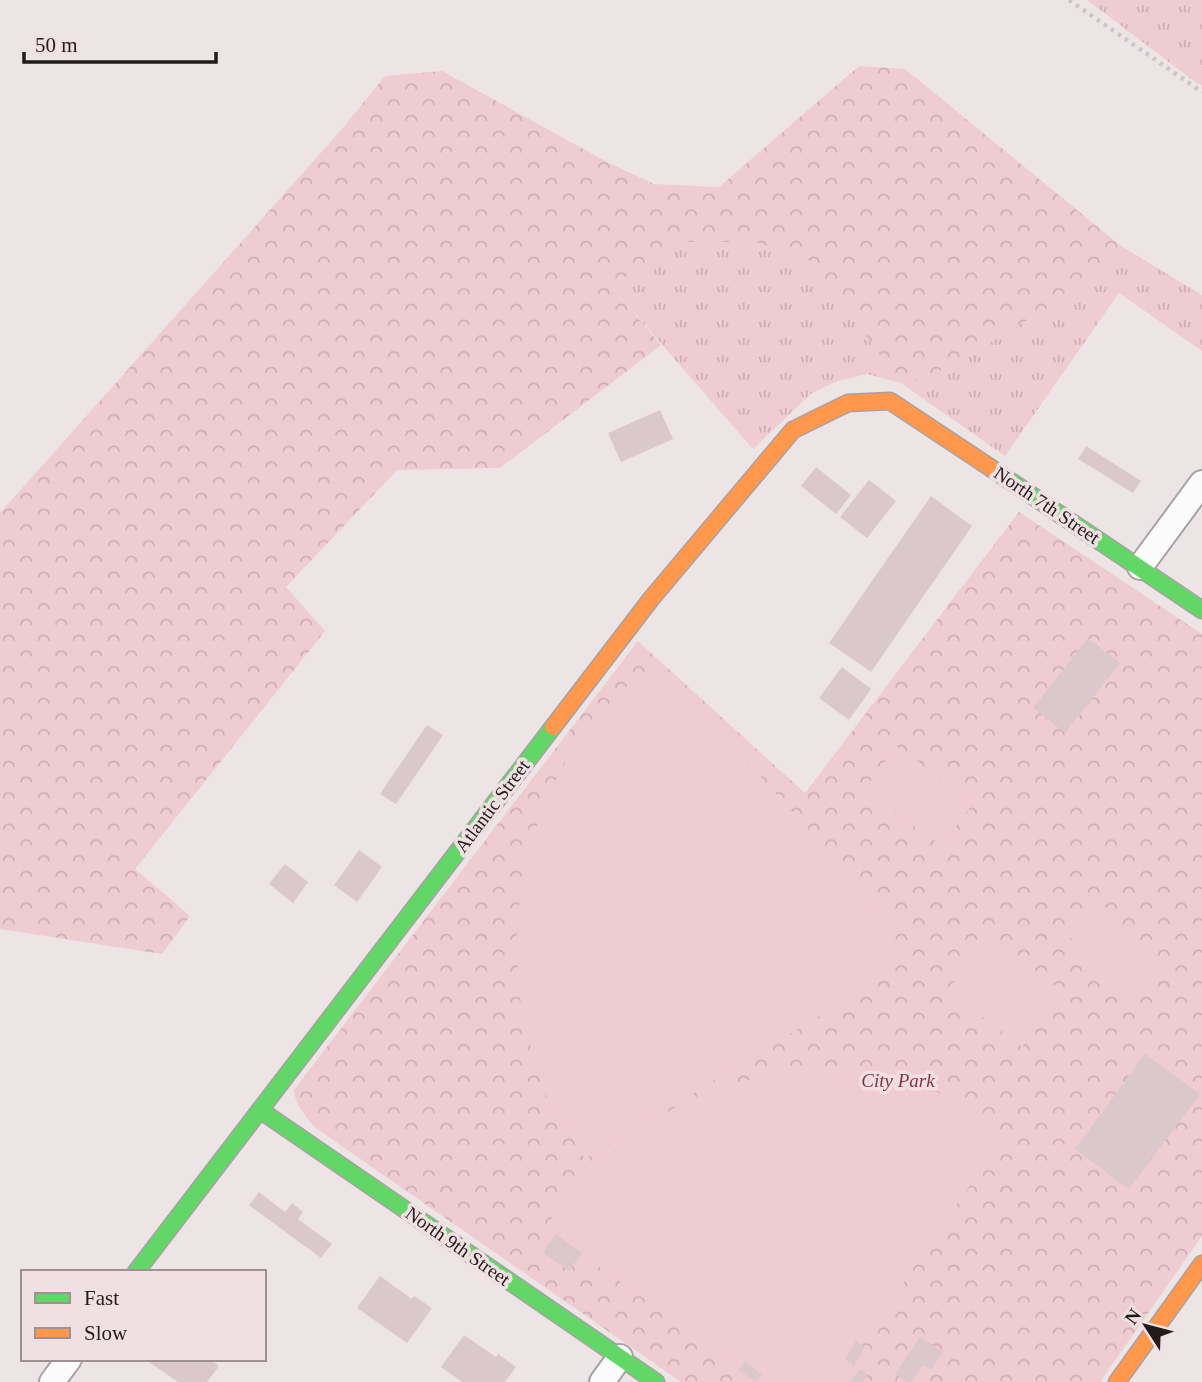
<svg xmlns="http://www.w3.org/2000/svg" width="1202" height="1382" viewBox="0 0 1202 1382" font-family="Georgia,serif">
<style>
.grass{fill:url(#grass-tufts)}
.forest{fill:url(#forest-crowns)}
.garden{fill:#efcbd2}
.building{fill:#dbc8cc}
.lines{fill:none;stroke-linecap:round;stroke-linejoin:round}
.street-casing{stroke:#a8a1a3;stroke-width:28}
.fast-casing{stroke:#a8a1a3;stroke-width:19}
.slow-casing{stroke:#a8a1a3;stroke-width:19}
.path{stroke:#c9c7c7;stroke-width:4.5;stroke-dasharray:3.5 5;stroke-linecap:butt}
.street{stroke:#fcfbfb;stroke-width:24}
.fast{stroke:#63d668;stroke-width:16}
.slow{stroke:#ff974d;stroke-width:16}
.labels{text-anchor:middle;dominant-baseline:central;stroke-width:7;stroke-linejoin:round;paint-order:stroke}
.street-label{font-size:19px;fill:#211b1c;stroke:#f1e0e3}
.park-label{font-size:19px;font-style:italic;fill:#8a304a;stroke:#f1e0e3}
</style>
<defs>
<pattern id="grass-tufts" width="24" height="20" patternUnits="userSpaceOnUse" patternTransform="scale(1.75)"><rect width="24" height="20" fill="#efcbd2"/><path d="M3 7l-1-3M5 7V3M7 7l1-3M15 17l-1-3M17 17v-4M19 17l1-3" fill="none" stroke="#cdaeb4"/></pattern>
<pattern id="forest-crowns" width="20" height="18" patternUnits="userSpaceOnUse" patternTransform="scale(1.75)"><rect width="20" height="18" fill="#efcbd2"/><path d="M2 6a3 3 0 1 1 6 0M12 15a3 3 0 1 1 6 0" fill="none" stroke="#cdaeb4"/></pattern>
</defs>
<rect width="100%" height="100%" fill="#ede4e6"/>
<path class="grass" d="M 1087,0 L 1202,0 L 1202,85 L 1198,84 Z
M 756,241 L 810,261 L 902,383 L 943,370 L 1053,305 L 1121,246 L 1202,295 L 1202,351 L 1119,293 L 1005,456 L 901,383 L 867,374 L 838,381 L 812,393 L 753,449 L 611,286 L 684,242 Z"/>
<path class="forest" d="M 859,66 L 905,69 L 1121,246 L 1053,305 L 943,370 L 901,383 L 810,261 L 756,242 L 684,242 L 611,286 L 661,345 L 500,468 L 397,470 L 286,587 L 325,631 L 135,869 L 190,916 L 162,954 L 0,929 L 0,513 L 342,129 L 385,76 L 442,71 L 607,162 L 654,184 L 719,187 Z
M 1019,512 L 1202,634 L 1202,1236 L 1100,1382 L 681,1382 L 313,1126 L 299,1107 L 293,1091 L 638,641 L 805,793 Z"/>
<path class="garden" d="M 657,661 L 898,930 L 885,976 L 585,1159 L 547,1098 L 522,1019 L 516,947 L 522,871 L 546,798 L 576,742 L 621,691 Z
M 896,746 L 974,802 L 942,846 L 864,790 Z
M 1098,899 L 1161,964 L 1127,997 L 1064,931 Z
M 990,936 L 1064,993 L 1022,1047 L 948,990 Z
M 819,1069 L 887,1077 L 946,1095 L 1005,1134 L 836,1382 L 762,1382 L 544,1228 L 593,1166 L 637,1130 L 690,1099 L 749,1080 Z"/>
<path class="building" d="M 660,410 L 673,439 L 621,462 L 608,433 Z
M 1086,446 L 1141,481 L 1133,493 L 1078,459 Z
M 816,467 L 851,495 L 836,514 L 801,486 Z
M 869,480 L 896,501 L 867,538 L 840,517 Z
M 931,496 L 972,526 L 871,672 L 829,643 Z
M 1088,638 L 1120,663 L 1065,733 L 1033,708 Z
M 842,667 L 871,689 L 849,720 L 819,698 Z
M 427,725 L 443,735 L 396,804 L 380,794 Z
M 359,850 L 382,867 L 357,902 L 334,885 Z
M 285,864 L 308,882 L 293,903 L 269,884 Z
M 1145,1054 L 1200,1094 L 1129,1189 L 1075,1149 Z
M 259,1192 L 285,1212 L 292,1203 L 303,1212 L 298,1219 L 332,1244 L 321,1258 L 249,1205 Z
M 556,1234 L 582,1253 L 569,1271 L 543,1252 Z
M 380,1276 L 412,1299 L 414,1296 L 432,1308 L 407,1343 L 357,1308 Z
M 464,1335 L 496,1357 L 498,1354 L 516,1367 L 505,1382 L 462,1382 L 441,1367 Z
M 920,1337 L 943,1352 L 931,1370 L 923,1365 L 912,1382 L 906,1382 L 895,1374 Z
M 856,1341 L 865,1347 L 854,1365 L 845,1359 Z
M 150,1359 L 210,1359 L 219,1366 L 207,1382 L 178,1382 L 149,1362 Z
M 745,1362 L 762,1375 L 756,1382 L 738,1370 Z
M 860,1369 L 868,1375 L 863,1382 L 850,1382 Z"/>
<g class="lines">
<g class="street-casing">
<path id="street" d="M 1140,567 L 1202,483
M 52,1382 L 69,1359
M 602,1382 L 620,1357"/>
</g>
<g class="fast-casing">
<path id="fast" d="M 991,468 L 1202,610
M 260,1110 L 656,1382
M 136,1272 L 553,727"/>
</g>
<g class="slow-casing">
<path id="slow" d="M 553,727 L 651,599 L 793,430 L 848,403 L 890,401 L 991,468
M 1117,1382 L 1202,1264"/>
</g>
<path class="path" d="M 1069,0 L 1202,92"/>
<use href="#street" class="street"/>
<use href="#fast" class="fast"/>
<use href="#slow" class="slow"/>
</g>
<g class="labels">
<g class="street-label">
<text transform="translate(1047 505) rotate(34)">North 7th Street</text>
<text transform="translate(492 806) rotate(-53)">Atlantic Street</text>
<text transform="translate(458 1246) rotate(35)">North 9th Street</text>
</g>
<g class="park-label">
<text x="898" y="1080">City Park</text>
</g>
</g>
<rect x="21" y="1270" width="245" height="91" fill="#f1e0e3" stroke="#9e9193" stroke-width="2"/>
<rect x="35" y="1293" width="35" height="10" fill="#63d668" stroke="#9e9193" stroke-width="2"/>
<text x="84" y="1305" font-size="21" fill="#211b1c">Fast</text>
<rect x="35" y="1328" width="35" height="10" fill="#ff974d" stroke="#9e9193" stroke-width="2"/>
<text x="84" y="1340" font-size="21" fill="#211b1c">Slow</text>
<g transform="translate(1146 1326) rotate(306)" stroke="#f1e0e3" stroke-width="5" paint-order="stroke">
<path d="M0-5L12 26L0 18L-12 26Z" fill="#211b1c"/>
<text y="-10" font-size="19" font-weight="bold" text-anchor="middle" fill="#211b1c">N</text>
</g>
<path d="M24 52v10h192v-10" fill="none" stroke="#211b1c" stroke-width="3.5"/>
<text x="35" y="52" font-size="21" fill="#211b1c" stroke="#f1e0e3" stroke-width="5" paint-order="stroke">50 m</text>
</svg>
